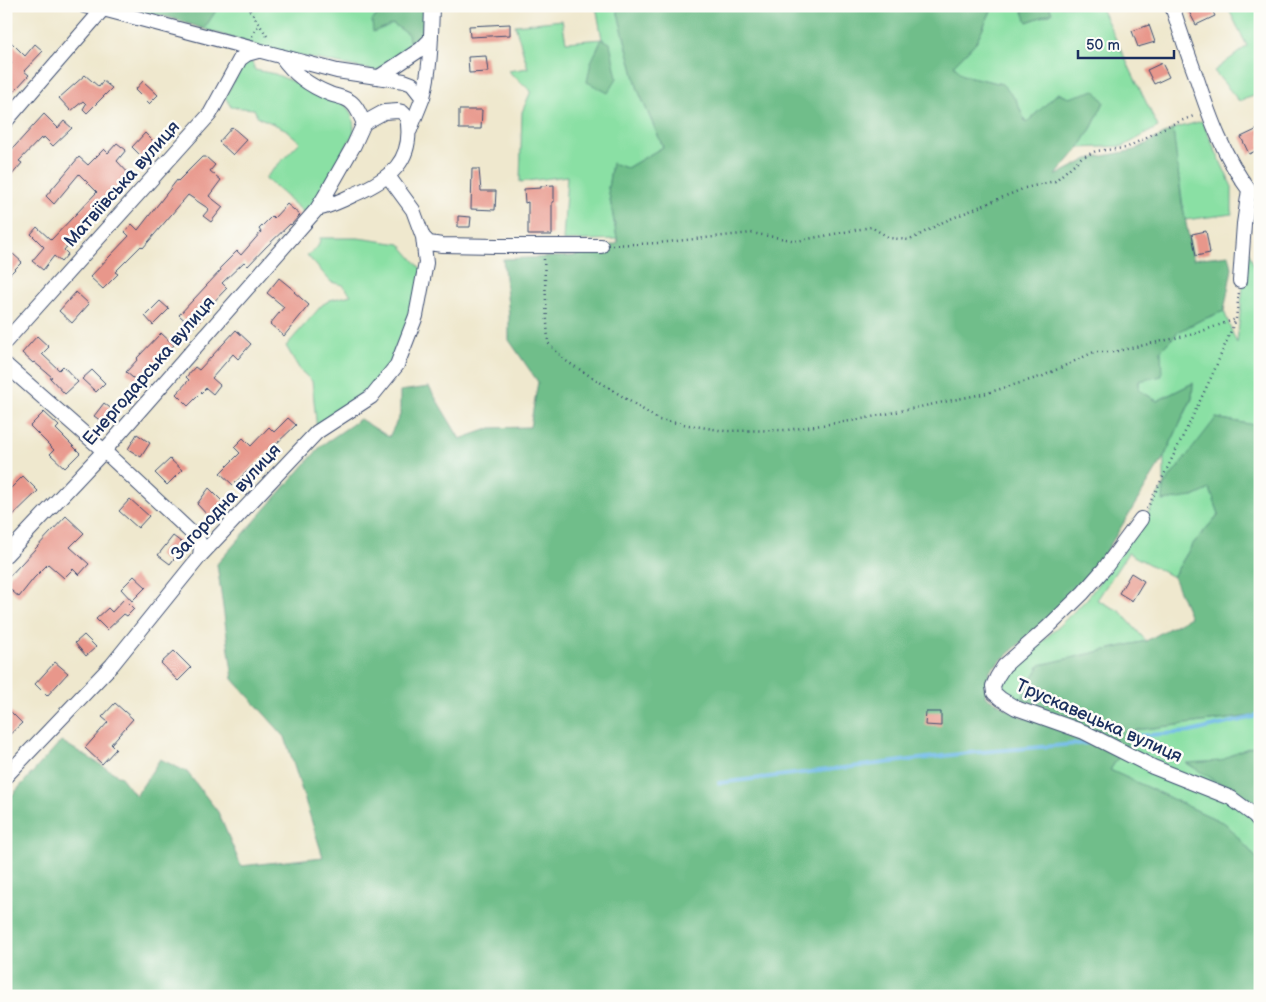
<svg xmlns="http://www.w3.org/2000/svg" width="1266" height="1002" viewBox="0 0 1266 1002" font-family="'Balsamiq Sans',sans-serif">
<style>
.green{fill:#8ae0a4;stroke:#528881}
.forest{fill:#6fbe8a;stroke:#457674}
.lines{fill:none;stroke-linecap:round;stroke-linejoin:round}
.stream{stroke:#6ebae8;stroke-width:4}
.building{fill:#e8978b}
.minor-casing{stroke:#3b4b6f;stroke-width:16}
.path{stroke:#3b4b6f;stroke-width:2.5;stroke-dasharray:1 4;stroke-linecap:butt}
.minor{stroke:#fff;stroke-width:14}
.labels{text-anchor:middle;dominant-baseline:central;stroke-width:5;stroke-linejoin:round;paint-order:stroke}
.street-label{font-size:18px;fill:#1b2f5e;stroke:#fdfcf7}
</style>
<rect width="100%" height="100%" fill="#fdfcf7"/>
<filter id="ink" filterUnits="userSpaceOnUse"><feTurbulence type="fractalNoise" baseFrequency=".02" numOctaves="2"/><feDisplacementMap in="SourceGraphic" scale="10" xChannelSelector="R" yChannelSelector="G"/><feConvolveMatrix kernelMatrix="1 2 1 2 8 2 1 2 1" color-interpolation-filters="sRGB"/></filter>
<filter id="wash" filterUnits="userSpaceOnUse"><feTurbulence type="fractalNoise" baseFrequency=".0096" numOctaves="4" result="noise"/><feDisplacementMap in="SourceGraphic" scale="20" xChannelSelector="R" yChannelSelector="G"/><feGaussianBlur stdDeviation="1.12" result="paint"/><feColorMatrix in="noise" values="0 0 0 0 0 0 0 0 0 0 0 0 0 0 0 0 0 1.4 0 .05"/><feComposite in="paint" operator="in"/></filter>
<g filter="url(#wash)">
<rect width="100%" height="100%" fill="#efe8ce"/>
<path class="green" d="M 219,6 L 385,6 L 372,21 L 393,23 L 408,34 L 426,35 L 377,71 L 274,51 L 204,29 Z
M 596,6 L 616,6 L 638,90 L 663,147 L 627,168 L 612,164 L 608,188 L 617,239 L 563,241 L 567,176 L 520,182 L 522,112 L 531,91 L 508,71 L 528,68 L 515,25 L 562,20 L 566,42 L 602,39 Z
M 988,6 L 1021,6 L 1027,22 L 1052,13 L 1049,6 L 1100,6 L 1158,127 L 1124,146 L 1079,148 L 1092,127 L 1104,102 L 1069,98 L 1058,93 L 1026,123 L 1016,100 L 1002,84 L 962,75 L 954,65 L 976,42 L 991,11 Z
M 1227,6 L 1260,6 L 1260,94 L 1239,101 L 1214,71 L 1247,46 Z
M 252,62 L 255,70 L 275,74 L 343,103 C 353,112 354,121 354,133 L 307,215 L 265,178 L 300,142 L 285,129 L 258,117 L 254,109 L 231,107 L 225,97 L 244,63 Z
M 1202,121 L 1232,187 L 1232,214 L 1185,220 L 1175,150 L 1173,129 Z
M 320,238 L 358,238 L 400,244 L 422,270 L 413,317 L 395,364 L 369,395 L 317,430 L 312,381 L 300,370 L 286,346 L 322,305 L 330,300 L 351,295 L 343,285 L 331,282 L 307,255 C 315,250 320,247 320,238 Z
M 1247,248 L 1257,273 L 1260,274 L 1260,426 L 1216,418 L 1193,497 L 1210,489 L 1219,514 L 1192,545 L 1173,577 L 1128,553 L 1097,600 L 1120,611 L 1146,641 L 1040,665 L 1023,696 L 1024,703 L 1002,692 L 1005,680 L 1018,665 L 1087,599 L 1143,521 L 1164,485 L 1164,457 L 1192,399 L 1193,383 L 1157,401 L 1139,390 L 1139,381 L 1161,350 L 1178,332 L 1199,321 L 1224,311 L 1234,337 L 1237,343 Z
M 1260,715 L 1260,862 L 1226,824 L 1110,770 L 1136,730 Z"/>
<path class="forest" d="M 110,6 L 219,6 L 204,29 L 171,18 Z
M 385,6 L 423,6 L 426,35 L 409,41 L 408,34 L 393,24 L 373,32 L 372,21 Z
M 616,6 L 988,6 L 991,11 L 976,42 L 954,65 L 962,75 L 1002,84 L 1016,100 L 1026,123 L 1058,93 L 1069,98 L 1095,90 L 1104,102 L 1092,127 L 1079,148 L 1055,176 L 1088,159 L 1135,150 L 1173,129 L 1182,203 L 1193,259 L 1229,255 L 1232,268 L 1224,311 L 1199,321 L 1178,332 L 1161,350 L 1162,376 L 1139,381 L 1139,390 L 1157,401 L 1193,383 L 1192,398 L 1164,457 L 1096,568 L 1046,620 L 990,670 L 985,696 L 1026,719 L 1023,696 L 1040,665 L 1146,641 L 1190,617 L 1173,577 L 1192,545 L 1219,514 L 1210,489 L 1193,497 L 1163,501 L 1164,485 L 1216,418 L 1260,426 L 1260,715 L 1136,730 L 1110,770 L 1226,824 L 1260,862 L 1260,996 L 6,996 L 6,802 L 61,741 L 121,777 L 136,796 L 160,759 L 187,772 L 218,812 L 241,866 L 323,857 L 285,737 L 233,679 L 217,564 L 322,445 L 360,419 L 389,437 L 400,415 L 400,391 L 429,387 L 460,439 L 491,428 L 530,427 L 538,382 L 509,340 L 509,315 L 503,259 L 573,256 L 618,243 L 608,188 L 612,163 L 627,168 L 663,147 L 638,90 Z
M 1021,6 L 1049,6 L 1052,13 L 1027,22 Z
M 602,39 L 610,43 L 617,78 L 608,93 L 587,82 L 591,62 Z
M 1260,744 L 1260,814 L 1241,796 L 1186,763 L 1221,761 L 1237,752 Z"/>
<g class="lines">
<path class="stream" d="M 1128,739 L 1135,736 L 1190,732 L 1254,717 L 1260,712
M 719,783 L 968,753 L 1089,743"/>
</g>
<g id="blocks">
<path class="building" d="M 1186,6 L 1210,6 L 1215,16 L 1196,25 Z
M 510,24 L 510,35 L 470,37 L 469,26 Z
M 1149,25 L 1155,42 L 1138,47 L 1132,31 Z
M 6,37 L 25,56 L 35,44 L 43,51 L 24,71 L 29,75 L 6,100 L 6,69 L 12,63 L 6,58 Z
M 486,56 L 488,72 L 469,73 L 468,57 Z
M 1162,63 L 1169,77 L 1154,84 L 1147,70 Z
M 85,75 L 99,87 L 103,81 L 112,88 L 87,113 L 83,109 L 86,104 L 83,101 L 71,111 L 59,98 Z
M 143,81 L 158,95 L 149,104 L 135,90 Z
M 459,110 L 482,110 L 481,129 L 459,129 Z
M 44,114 L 58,128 L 64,121 L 72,128 L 53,146 L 44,137 L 42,140 L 41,138 L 19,161 L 22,163 L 6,182 L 6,156 Z
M 232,127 L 247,140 L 233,155 L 219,142 Z
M 1260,128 L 1260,149 L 1249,154 L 1241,137 Z
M 145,133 L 158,146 L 144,159 L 132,147 Z
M 117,143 L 126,150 L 117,161 L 131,176 L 103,204 L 105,206 L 81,230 L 81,231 L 64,250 L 68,254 L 61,262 L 54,256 L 43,270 L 32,261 L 44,247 L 31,234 L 37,227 L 51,240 L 97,192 L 79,174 L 54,204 L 46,196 L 79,157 L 88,165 L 104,149 L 108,153 Z
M 202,157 L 206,157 L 215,165 L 210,171 L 221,180 L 209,196 L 223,207 L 211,222 L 203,216 L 209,209 L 188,195 L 143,248 L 141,246 L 115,272 L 118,274 L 103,289 L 90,277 L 129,236 L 125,232 L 132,224 L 138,230 L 177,180 L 178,181 Z
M 472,169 L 479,169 L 481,191 L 496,191 L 495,210 L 471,209 Z
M 554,185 L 554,202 L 552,202 L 552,235 L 528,235 L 528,202 L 525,203 L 524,189 L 541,188 L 541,186 Z
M 287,204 L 300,215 L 291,225 L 290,224 L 266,247 L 248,266 L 244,262 L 222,283 L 227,288 L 202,314 L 204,316 L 193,328 L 179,315 L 221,270 L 220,268 L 237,251 L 241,255 L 261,232 L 259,229 L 272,216 L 274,218 Z
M 458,216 L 471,217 L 470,227 L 458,227 Z
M 1206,231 L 1210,253 L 1196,256 L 1192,234 Z
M 13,254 L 22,262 L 6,278 L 6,260 Z
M 279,278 L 295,291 L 294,292 L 309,305 L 284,336 L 270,324 L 284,307 L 267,293 Z
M 76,292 L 89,304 L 72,323 L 59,311 Z
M 160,301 L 169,309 L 153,325 L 145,316 Z
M 236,330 L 251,344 L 238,359 L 233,354 L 212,378 L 220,385 L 213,394 L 206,388 L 188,406 L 176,394 L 189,380 L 186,377 L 195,367 L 199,370 Z
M 161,333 L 174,345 L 139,383 L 126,372 L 138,359 L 137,358 Z
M 37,336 L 49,347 L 42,354 L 59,370 L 63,366 L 78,382 L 65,394 L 50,378 L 52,377 L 34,362 L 33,363 L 22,353 Z
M 92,370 L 105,383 L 96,392 L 82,379 Z
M 104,403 L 114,411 L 104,423 L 94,416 Z
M 44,412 L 59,426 L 56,429 L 80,453 L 65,468 L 50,454 L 54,450 L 30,426 Z
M 288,418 L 296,425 L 233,485 L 220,473 L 240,453 L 234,447 L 243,438 L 251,446 L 269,427 L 274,432 Z
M 137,434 L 150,443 L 141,457 L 128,449 Z
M 170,459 L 182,470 L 167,485 L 155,473 Z
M 23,476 L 38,491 L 6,522 L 6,493 Z
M 209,488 L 223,502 L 208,516 L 197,504 Z
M 130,499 L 149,516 L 138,528 L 119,511 Z
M 66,516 L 84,533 L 70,547 L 89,564 L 79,575 L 73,569 L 64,578 L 48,564 L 34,578 L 19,597 L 6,586 L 6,580 Z
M 173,536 L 185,545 L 170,564 L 158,555 Z
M 1131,573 L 1144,581 L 1132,601 L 1119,593 Z
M 134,576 L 146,587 L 132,601 L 121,589 Z
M 124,599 L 134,609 L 127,616 L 124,614 L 107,630 L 96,619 L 108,608 L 112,612 Z
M 84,635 L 96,647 L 86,656 L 75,643 Z
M 174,651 L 191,668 L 178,681 L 161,663 Z
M 55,662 L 68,673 L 47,696 L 35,684 Z
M 115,703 L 133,719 L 111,744 L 116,749 L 102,764 L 85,748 L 108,722 L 102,717 Z
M 6,707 L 22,723 L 6,738 Z
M 926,712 L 941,712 L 941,726 L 925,725 Z"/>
</g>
</g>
<g filter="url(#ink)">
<use href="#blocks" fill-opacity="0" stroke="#3b4b6f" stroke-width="1"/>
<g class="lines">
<g class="minor-casing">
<path id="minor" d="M 85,6 L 103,9 L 337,71 L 404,81 L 412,84 L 423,98
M 1172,6 C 1180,31 1188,55 1197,79 C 1210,118 1224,157 1249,190 L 1244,224 L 1240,281
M 281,56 C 295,75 308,85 330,94 C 338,97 346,97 352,103 C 358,108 360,116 364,123
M 379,77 L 421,49 L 431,39
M 6,121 L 103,9 L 103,6
M 410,130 C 414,119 419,108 423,97 C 431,68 431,36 432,6
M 388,176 L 413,210 L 423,237 L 429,243 L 442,245 L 496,246 L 601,246
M 6,341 L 210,114 L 240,59 L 247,54 L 258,51
M 6,365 L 104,451 L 180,522 L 198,539 L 201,547 L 200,556
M 1141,519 L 1104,569 L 1083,593 L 1047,628 L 1004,666 L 997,677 L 993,686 L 994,693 L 1001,699 L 1016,708 L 1084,732 L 1153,767 L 1231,798 L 1254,815 L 1260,822
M 6,555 L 104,451 L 317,209 L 325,196 L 354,145 L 364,123 L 384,112 L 398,111 L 402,112 L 407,117 C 415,161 390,179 353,195 C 341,201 330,206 317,209
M 6,776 L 112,665 L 200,556 L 317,432 L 371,397 L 397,365 L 416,316 L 426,263 L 423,237"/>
</g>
<path class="path" d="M 247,6 L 269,39
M 252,36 L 259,24
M 612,245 L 658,243 L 751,233 L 797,241 L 871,227 L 890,238 L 910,240 L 943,222 L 1025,188 L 1055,181 L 1081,158 L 1096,151 L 1126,148 L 1168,126 L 1196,115
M 544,259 L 548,343 L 566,361 L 611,389 L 659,420 L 725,431 L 787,430 L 857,420 L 987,393 L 1043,376 L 1094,352 L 1113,352 L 1194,334 L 1236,319
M 1147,509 L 1191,420 L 1214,371 L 1236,319 L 1239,292"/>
<use href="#minor" class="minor"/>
</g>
</g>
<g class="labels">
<g class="street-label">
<text transform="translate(122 184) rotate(-48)">Матвіївська вулиця</text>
<text transform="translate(149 371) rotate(-49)">Енергодарська вулиця</text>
<text transform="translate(226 502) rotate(-47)">Загородна вулиця</text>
<text transform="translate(1099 721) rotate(24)">Трускавецька вулиця</text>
</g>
</g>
<rect width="1266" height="1002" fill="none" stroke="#fdfcf7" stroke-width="25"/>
<path d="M1078 50v8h96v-8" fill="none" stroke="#1b2f5e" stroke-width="2.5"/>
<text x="1086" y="50" font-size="15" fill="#1b2f5e" stroke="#fdfcf7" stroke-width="4" paint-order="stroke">50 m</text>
</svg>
